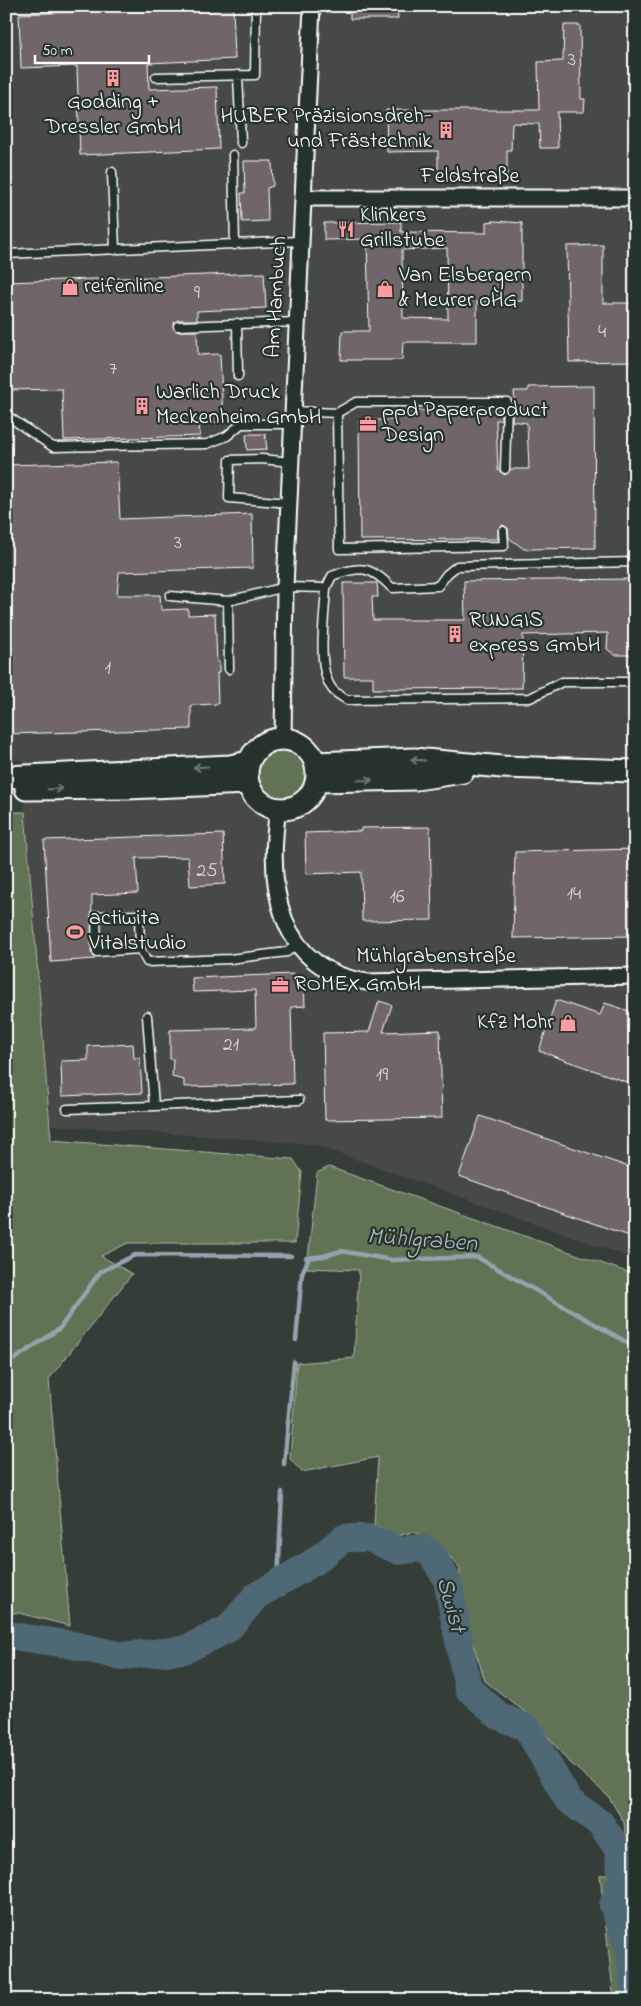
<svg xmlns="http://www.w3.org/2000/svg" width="641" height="2006" viewBox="0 0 641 2006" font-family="'Indie Flower',sans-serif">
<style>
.built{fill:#474947}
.green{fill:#617355;stroke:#b0b9aa}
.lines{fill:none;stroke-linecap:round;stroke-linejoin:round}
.stream{stroke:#95a4ac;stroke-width:4.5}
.river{stroke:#4f6874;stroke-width:28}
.building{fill:#706567;stroke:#fff;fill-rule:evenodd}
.lane-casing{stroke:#fff;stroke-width:11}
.street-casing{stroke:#fff;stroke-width:19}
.secondary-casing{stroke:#fff;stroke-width:25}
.lane{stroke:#26332d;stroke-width:8}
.street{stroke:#26332d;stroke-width:15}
.secondary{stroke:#26332d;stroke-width:21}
.oneway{stroke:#727a76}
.labels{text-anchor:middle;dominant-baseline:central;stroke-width:4.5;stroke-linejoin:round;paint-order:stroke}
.number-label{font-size:20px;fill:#dbd8d9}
.poi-label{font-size:22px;fill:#fff;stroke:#26332d;text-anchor:start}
.street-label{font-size:22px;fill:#fff;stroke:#26332d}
.water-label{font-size:24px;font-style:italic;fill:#b0bbc0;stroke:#26332d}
</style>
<rect width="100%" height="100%" fill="#353d39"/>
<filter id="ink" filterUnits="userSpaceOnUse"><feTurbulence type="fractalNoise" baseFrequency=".02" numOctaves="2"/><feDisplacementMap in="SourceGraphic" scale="10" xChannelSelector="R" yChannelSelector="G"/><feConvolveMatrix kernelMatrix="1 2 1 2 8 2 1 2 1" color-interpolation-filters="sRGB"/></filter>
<g filter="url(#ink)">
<path class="built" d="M 6,6 L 635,6 L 635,1259 L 313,1144 L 51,1125 L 21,760 L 6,760 Z"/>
<path class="green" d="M257 774a25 25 0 1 1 50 0a25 25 0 1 1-50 0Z
M 6,812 L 25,812 L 51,1140 L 293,1159 L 302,1172 L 295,1243 L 128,1243 L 101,1256 L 132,1274 L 49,1379 L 70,1626 L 19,1613 L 6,1613 Z
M 329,1167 L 635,1275 L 635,2000 L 614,2000 L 600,1875 L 629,1874 L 624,1822 L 608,1796 L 566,1759 L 534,1719 L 485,1681 L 459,1598 L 460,1568 L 436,1541 L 413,1532 L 397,1536 L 374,1525 L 378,1457 L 302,1472 L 290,1459 L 297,1363 L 354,1358 L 359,1270 L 307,1268 L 317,1173 Z"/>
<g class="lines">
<path class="stream" d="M 306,1258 L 324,1256 L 341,1251 L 392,1260 L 477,1257 L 635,1347
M 296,1340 L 302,1273 L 309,1258
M 6,1365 L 60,1328 L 100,1272 L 135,1255 L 291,1256
M 284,1464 L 294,1362
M 278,1583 L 282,1492"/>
<path class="river" d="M 6,1635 L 73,1645 L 121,1656 L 184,1650 L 228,1629 L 256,1596 L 314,1562 L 344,1538 L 369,1538 L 400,1551 L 420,1548 L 432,1554 L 447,1580 L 468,1688 L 499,1716 L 527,1728 L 568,1800 L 601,1824 L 618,1849 L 622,1879 L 613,1905 L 630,1950 L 635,1997"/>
</g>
<path class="building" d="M 99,6 L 233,6 L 235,59 L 148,63 L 149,89 L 217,87 L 219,149 L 80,155 L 77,66 L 21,68 L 19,14 L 99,11 Z
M 350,6 L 397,6 L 398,19 L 350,19 Z
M 564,25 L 580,25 L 581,99 L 585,99 L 584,112 L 557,112 L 558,148 L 540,148 L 539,124 L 512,123 L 511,150 L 507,150 L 507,175 L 438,176 L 438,151 L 387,152 L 386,110 L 539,110 L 538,62 L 563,61 Z
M 244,161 L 272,161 L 273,186 L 267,188 L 268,221 L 242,222 L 241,193 L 245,193 Z
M 495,221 L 522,223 L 522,301 L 477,302 L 477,342 L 403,342 L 402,360 L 341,360 L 342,331 L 369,331 L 367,239 L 324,240 L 324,223 L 401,222 L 401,232 L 486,233 L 486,222 ZM 447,248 L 448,319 L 403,318 L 402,250 Z
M 603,245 L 603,303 L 635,303 L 635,361 L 569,362 L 567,246 Z
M 264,273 L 266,308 L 197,311 L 197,320 L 178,320 L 173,324 L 176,331 L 197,331 L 198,355 L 220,354 L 223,422 L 199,423 L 200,436 L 64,440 L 62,389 L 6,390 L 6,282 Z
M 594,386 L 595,548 L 524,549 L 509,538 L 508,528 L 503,525 L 498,529 L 498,539 L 360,540 L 359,420 L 394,420 L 394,411 L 501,410 L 501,420 L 496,420 L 498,470 L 505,475 L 511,469 L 529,469 L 527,423 L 512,421 L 512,410 L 515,410 L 514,391 L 528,391 L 528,387 Z
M 246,434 L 265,434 L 267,449 L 247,450 Z
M 117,462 L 120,519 L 252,514 L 253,568 L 119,572 L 117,595 L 160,595 L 161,610 L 188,609 L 188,615 L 215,614 L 217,662 L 219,662 L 219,673 L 217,673 L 218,704 L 191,705 L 191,729 L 6,734 L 6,465 Z
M 635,579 L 635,655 L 615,655 L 607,649 L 608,633 L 523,635 L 522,688 L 373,689 L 373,677 L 344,677 L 343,583 L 377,583 L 378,597 L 372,597 L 373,620 L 465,620 L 464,581 Z
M 430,827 L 432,920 L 362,921 L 361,872 L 306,874 L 305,833 L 361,831 L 361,828 Z
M 223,834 L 225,884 L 190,886 L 188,857 L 136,858 L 138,893 L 92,895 L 91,952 L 95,959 L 51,962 L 44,840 Z
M 635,849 L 635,936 L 513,938 L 515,852 Z
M 293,974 L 304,983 L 305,1006 L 291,1007 L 293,1084 L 184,1087 L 184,1080 L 172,1077 L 173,1059 L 170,1059 L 170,1030 L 256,1028 L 255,990 L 193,992 L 192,978 Z
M 556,1000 L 600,1015 L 605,1003 L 635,1013 L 635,1085 L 539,1051 Z
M 379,1001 L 392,1005 L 383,1032 L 440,1030 L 442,1118 L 325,1120 L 323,1033 L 369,1032 Z
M 133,1044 L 134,1058 L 140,1058 L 142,1093 L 62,1096 L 61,1061 L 88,1060 L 88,1046 Z
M 480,1116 L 635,1169 L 635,1238 L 459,1176 Z"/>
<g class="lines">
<g class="lane-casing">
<path id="lane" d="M 238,75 L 241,143
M 156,77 L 255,75 L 256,6
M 233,155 L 235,245
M 112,172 L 115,250
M 6,254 L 300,241
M 237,323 L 238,376
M 178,326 L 298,322
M 293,411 L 337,413 L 339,549 L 504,546 L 503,531
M 337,413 L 356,402 L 507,402 L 505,469
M 6,415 L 53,447 L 207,444 L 227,436 L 241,424 L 293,424
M 289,503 L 229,498 L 230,460 L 262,459 L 291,462
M 326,588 L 332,576 C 360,565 371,566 392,588 L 438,586 L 447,574 L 457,566 L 635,562
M 170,596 L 228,601
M 229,669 L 228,601 L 285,587 L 326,588 C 325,614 315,672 334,691 C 338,695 343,697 347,700 L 530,698 L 562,682 L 635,682
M 140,949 L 139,915 L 96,916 L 97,952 L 140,949 L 147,962 L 230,959 L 287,952 L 297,943
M 147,1016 L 154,1106 L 299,1100
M 67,1109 L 154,1106"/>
</g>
<g class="street-casing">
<path id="street" d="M 304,198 L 635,198
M 283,740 L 285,587 L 312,6
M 278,809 C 267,884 276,969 367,982 L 635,976"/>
</g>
<g class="secondary-casing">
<path id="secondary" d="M247 774a35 35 0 1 1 70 0a35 35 0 1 1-70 0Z
M 315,763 L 414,759 L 502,767 L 635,771
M 6,777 L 230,766 L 249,762
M 316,781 L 416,779 L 463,772
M 26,789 L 127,788 L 248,783"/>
</g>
<use href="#lane" class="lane"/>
<use href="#street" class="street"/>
<use href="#secondary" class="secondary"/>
</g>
<defs><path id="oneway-shaft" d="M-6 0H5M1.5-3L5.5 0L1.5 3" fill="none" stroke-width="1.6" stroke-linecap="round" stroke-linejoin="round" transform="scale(1.25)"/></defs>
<g class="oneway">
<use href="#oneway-shaft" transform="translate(418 760) rotate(-177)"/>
<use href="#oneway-shaft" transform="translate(201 767) rotate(177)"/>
<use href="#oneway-shaft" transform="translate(365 780) rotate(-1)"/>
<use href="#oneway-shaft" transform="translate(55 789) rotate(-1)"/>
</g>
</g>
<defs>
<g id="building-bare" transform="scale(1.35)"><path d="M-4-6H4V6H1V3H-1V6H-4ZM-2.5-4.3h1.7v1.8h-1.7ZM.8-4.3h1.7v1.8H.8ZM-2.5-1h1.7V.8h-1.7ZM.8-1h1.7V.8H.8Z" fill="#ff9aa2" stroke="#26332d" stroke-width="2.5" paint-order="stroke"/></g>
<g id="restaurant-bare" transform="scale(1.35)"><path d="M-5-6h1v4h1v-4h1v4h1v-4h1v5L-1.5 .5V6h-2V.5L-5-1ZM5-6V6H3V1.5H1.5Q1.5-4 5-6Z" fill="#ff9aa2" stroke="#26332d" stroke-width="2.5" paint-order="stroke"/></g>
<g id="shop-bare" transform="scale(1.35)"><path d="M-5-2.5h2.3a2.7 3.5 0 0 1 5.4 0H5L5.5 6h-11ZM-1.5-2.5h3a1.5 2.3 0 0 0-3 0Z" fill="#ff9aa2" stroke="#26332d" stroke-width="2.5" paint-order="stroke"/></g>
<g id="office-bare" transform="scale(1.35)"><path d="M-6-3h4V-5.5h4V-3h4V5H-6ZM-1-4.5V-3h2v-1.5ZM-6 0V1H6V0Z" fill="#ff9aa2" stroke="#26332d" stroke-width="2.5" paint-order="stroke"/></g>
<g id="stadium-bare" transform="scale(1.35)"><path d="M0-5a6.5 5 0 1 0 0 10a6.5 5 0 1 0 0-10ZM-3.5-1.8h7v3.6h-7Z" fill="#ff9aa2" stroke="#26332d" stroke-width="2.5" paint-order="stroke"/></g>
</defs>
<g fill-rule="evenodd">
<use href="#building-bare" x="113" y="78"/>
<use href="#building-bare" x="446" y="130"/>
<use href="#restaurant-bare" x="346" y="229"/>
<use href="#shop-bare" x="70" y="287"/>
<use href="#shop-bare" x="385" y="289"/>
<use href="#building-bare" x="142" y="406"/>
<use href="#office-bare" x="368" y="424"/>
<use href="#building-bare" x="455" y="634"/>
<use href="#stadium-bare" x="75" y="932"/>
<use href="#office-bare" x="280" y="985"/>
<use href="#shop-bare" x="568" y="1023"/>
</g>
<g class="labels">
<g class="number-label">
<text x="572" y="60">3</text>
<text x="197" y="293">9</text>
<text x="602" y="332">4</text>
<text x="113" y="369">7</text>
<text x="178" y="543">3</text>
<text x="108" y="668">1</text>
<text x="207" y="871">25</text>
<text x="574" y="894">14</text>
<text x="397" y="897">16</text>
<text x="231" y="1045">21</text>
<text x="382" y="1075">19</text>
</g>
<g class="poi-label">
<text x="113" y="103" text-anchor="middle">Godding +<tspan x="113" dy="25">Dressler GmbH</tspan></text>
<text x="432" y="117" text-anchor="end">HUBER Präzisionsdreh-<tspan x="432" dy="25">und Frästechnik</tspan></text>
<text x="360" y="216">Klinkers<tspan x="360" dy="25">Grillstube</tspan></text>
<text x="399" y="276">Van Elsbergern<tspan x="399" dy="25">&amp; Meurer oHG</tspan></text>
<text x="84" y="287">reifenline</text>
<text x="156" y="393">Warlich Druck<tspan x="156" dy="25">Meckenheim GmbH</tspan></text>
<text x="382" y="411">ppd Paperproduct<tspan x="382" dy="25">Design</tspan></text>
<text x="469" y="621">RUNGIS<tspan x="469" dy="25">express GmbH</tspan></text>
<text x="89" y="919">actiwita<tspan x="89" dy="25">Vitalstudio</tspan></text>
<text x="294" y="985">ROMEX GmbH</text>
<text x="554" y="1023" text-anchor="end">Kfz Mohr</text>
</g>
<g class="street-label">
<text x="470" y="177">Feldstraße</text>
<text transform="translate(277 297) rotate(-87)">Am Hambuch</text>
<text x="436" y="957">Mühlgrabenstraße</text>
</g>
<g class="water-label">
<text transform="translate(422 1241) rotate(4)">Mühlgraben</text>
<text transform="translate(450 1605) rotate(75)">Swist</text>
</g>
</g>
<rect width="641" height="2006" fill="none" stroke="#26332d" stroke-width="25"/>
<rect x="12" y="12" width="616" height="1981" fill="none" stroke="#fff" stroke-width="2" filter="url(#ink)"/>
<path d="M35 55v8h114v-8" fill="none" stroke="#ffffff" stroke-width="2.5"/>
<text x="42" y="55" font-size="15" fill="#ffffff" stroke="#26332d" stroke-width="4" paint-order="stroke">50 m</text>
</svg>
